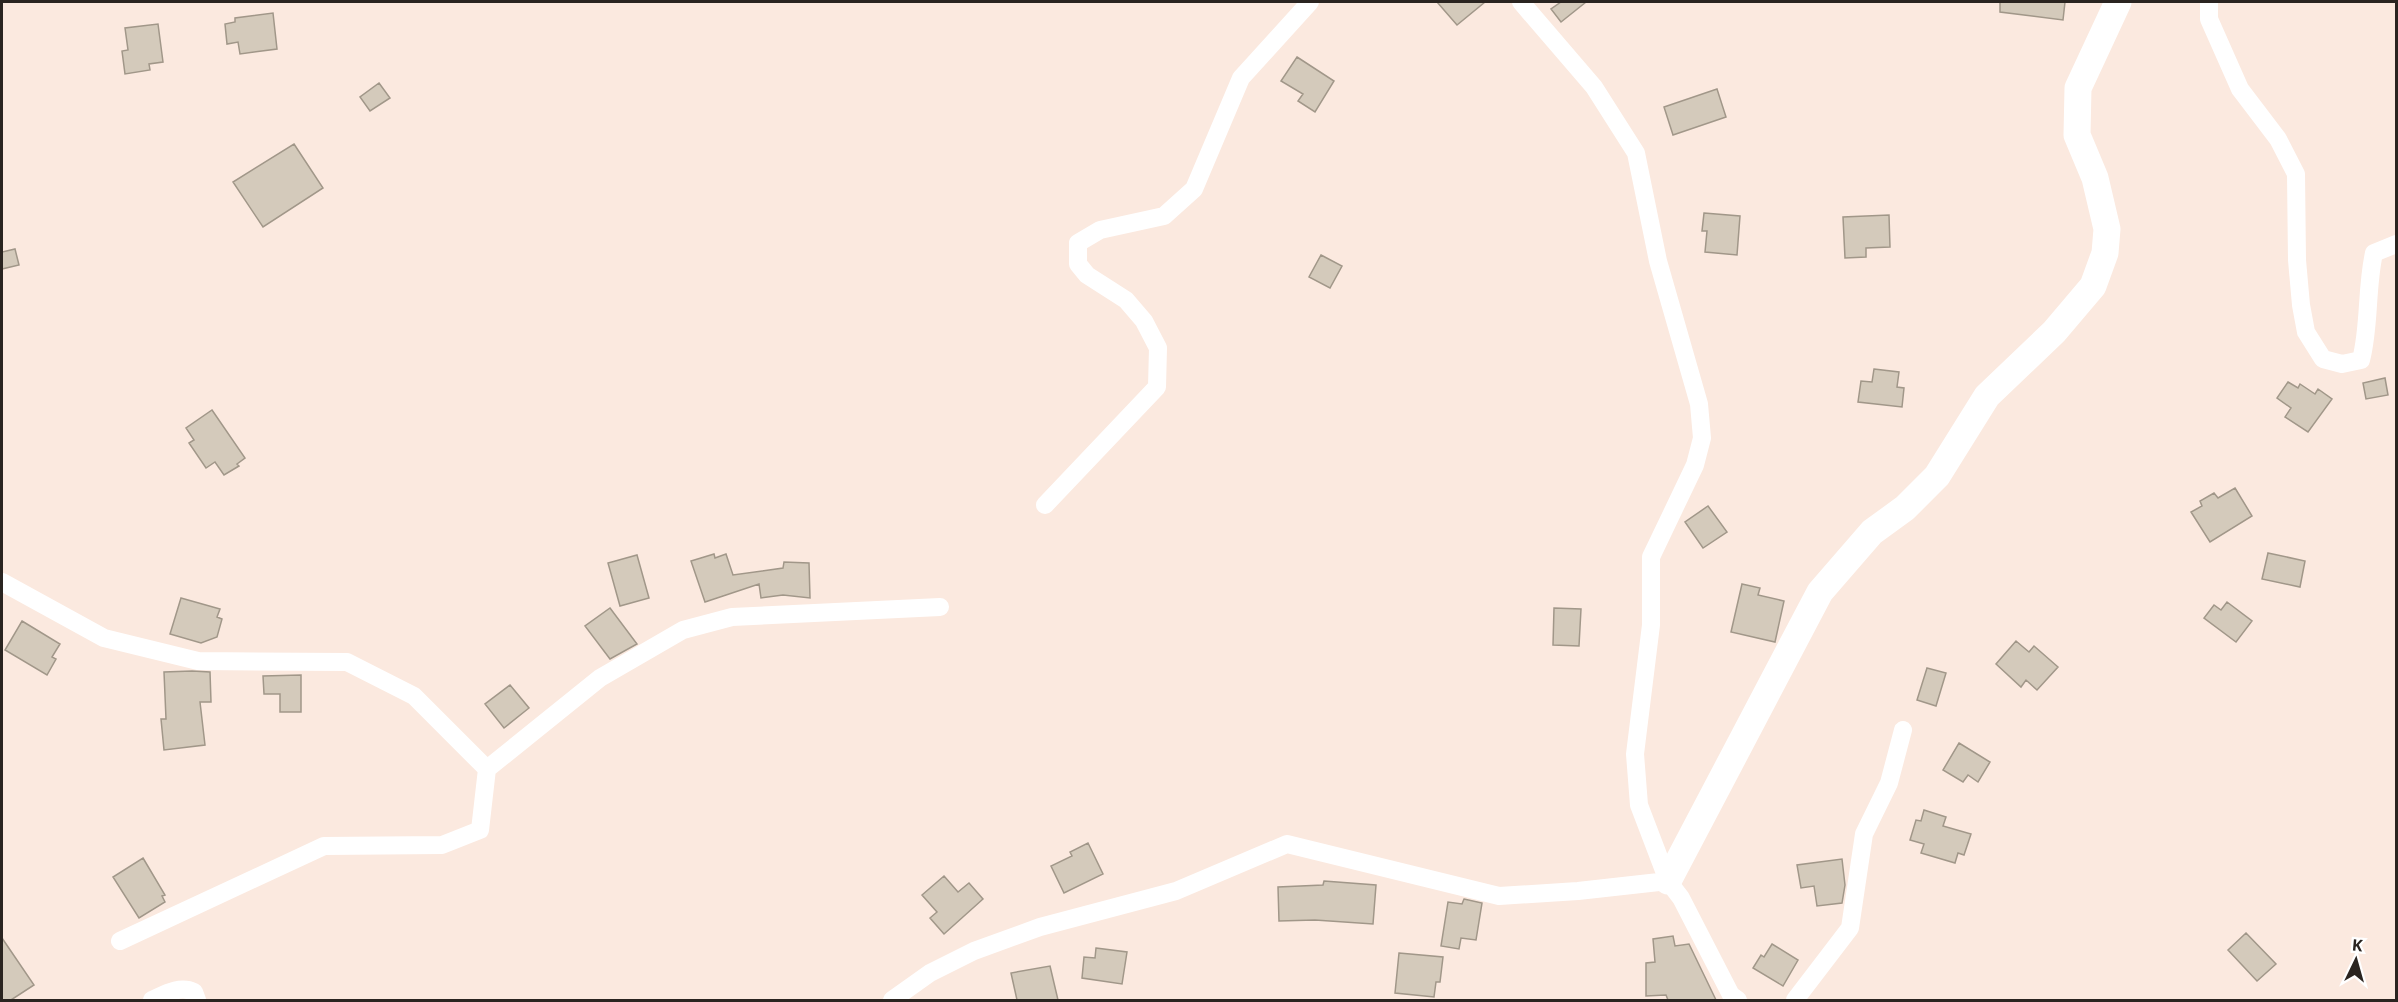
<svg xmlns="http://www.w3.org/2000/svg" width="2398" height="1002" viewBox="0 0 2398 1002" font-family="'Noto Sans',sans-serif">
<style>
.building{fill:#d4cabb;stroke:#a19789;stroke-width:1.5}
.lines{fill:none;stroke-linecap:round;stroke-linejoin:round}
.street{stroke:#fff;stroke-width:18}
.secondary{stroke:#fff;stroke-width:27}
</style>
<rect width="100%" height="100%" fill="#fbe9df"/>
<path class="building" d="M 1437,2 L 1485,2 L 1457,25 Z
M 1561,2 L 1586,2 L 1561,22 L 1551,9 Z
M 2000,2 L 2065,2 L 2063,20 L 2000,12 Z
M 273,13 L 277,49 L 240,54 L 238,42 L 227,44 L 225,24 L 235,22 L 235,18 Z
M 158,24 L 163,62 L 149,64 L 150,70 L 125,74 L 122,51 L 128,50 L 125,28 Z
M 1297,57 L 1334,81 L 1315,112 L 1298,101 L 1303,94 L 1281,81 Z
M 379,83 L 390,98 L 370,111 L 360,97 Z
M 1717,89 L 1726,117 L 1673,135 L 1664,107 Z
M 294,144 L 323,188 L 263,227 L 233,182 Z
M 1704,213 L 1740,216 L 1737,255 L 1705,252 L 1707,231 L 1702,231 Z
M 1889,215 L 1890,247 L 1866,248 L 1866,257 L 1845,258 L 1843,217 Z
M 15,249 L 19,265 L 2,269 L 2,252 Z
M 1321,255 L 1342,266 L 1330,288 L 1309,277 Z
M 1874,369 L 1899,372 L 1897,387 L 1904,388 L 1902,407 L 1858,402 L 1861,381 L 1872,382 Z
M 2385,378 L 2388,395 L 2366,399 L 2363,383 Z
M 2288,382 L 2298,388 L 2300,384 L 2315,394 L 2318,389 L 2332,399 L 2308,432 L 2285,417 L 2291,408 L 2277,398 Z
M 212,410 L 245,458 L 237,464 L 239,466 L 224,475 L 215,462 L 206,468 L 189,443 L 194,440 L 186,428 Z
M 2235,488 L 2252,516 L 2210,542 L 2191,512 L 2202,506 L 2200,501 L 2214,493 L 2218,498 Z
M 1708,506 L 1727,532 L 1703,548 L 1685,522 Z
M 2268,553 L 2305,561 L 2300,587 L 2262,579 Z
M 714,554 L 715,558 L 726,554 L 733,575 L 783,568 L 784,562 L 809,563 L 810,598 L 783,595 L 761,598 L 759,584 L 705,602 L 691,561 Z
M 637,555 L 649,598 L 620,606 L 608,563 Z
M 1742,584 L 1760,588 L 1758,595 L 1784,601 L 1775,642 L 1731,632 Z
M 181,598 L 220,609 L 217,617 L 222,619 L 217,637 L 201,643 L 170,634 Z
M 2227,602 L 2252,621 L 2236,642 L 2204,618 L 2214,605 L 2221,610 Z
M 610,608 L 637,644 L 610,659 L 585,626 Z
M 1554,608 L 1581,609 L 1579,646 L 1553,645 Z
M 22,621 L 60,644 L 52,657 L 56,659 L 47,675 L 5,650 Z
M 2016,641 L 2029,652 L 2034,646 L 2058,667 L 2037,690 L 2026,680 L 2021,687 L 1996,664 Z
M 1927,668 L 1946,673 L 1936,706 L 1917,700 Z
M 192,671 L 210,672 L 211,702 L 200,702 L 205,745 L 164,750 L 161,719 L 166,719 L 164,672 Z
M 301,675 L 301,712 L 280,712 L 280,694 L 264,694 L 263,676 Z
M 510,685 L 529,708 L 504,728 L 485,704 Z
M 1959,743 L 1990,762 L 1978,782 L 1968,775 L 1963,782 L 1943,770 Z
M 1924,810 L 1946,817 L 1943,826 L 1971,834 L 1964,855 L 1958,853 L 1955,863 L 1921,853 L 1924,844 L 1910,840 L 1916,820 L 1921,821 Z
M 1088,843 L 1103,874 L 1064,893 L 1051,866 L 1072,856 L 1070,852 Z
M 143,858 L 165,895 L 162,896 L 165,902 L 139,918 L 113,877 Z
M 1842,859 L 1845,885 L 1842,903 L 1817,906 L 1814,886 L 1801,888 L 1797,865 Z
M 944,876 L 958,892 L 969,883 L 983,899 L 944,934 L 930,918 L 937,912 L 922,895 Z
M 1324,881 L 1376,885 L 1373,924 L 1315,920 L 1279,921 L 1278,887 L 1323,885 Z
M 1464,899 L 1482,903 L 1476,940 L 1461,938 L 1459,949 L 1441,946 L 1448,902 L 1462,904 Z
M 2246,933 L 2276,964 L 2257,981 L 2228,950 Z
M 1673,936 L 1675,946 L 1689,944 L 1716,1000 L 1668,1000 L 1666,995 L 1646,996 L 1646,963 L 1655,962 L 1653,939 Z
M 2,938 L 34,985 L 11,1000 L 2,1000 Z
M 1772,944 L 1798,960 L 1783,986 L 1753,968 L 1761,955 L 1764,957 Z
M 1096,948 L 1127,952 L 1122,984 L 1082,978 L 1084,957 L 1095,958 Z
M 1399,953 L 1443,957 L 1440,982 L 1436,982 L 1434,997 L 1395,993 Z
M 1050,966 L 1058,1000 L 1017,1000 L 1011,973 Z"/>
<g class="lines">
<path class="street" d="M 1521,2 L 1594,87 L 1636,153 L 1658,261 L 1699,404 L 1702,438 L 1695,465 L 1651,557 L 1651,625 L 1635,754 L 1639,805 L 1668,881 L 1681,898 L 1731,995 L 1738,1000
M 2209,2 L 2209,19 L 2240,89 L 2278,139 L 2296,174 L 2297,260 L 2301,305 L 2306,332 L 2323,359 L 2342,364 L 2361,360 C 2370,325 2366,289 2374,253 L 2396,244
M 1045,505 L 1157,387 L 1158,348 L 1144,321 L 1126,300 L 1087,275 L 1078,264 L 1078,243 L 1100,230 L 1164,216 L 1194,189 L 1241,78 L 1310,2
M 2,582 L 104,638 L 198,661 L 347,662 L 414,696 L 487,769
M 120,941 L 324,846 L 442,845 L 480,830 L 487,769 L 600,678 L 683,630 L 732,617 L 940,607
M 152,1000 C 165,994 180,985 194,992 L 197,1000
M 892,1000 L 930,973 L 974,951 L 1040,927 L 1176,891 L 1287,844 L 1499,896 L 1578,891 L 1668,881
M 1795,1000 L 1850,928 L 1864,834 L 1889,783 L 1903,730"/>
<path class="secondary" d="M 1668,881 L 1820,592 L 1872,532 L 1905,508 L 1937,476 L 1987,396 L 2054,332 L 2093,286 L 2105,253 L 2107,229 L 2095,178 L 2077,135 L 2078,88 L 2118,2"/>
</g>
<rect width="2398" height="1002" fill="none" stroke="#2a2420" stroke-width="6"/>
<g transform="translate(2356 960) rotate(5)" stroke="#ffffff" stroke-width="4.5" paint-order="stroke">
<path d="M0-4.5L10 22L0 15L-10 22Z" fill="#2a2420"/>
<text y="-9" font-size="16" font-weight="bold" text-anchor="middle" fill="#2a2420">K</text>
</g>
</svg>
